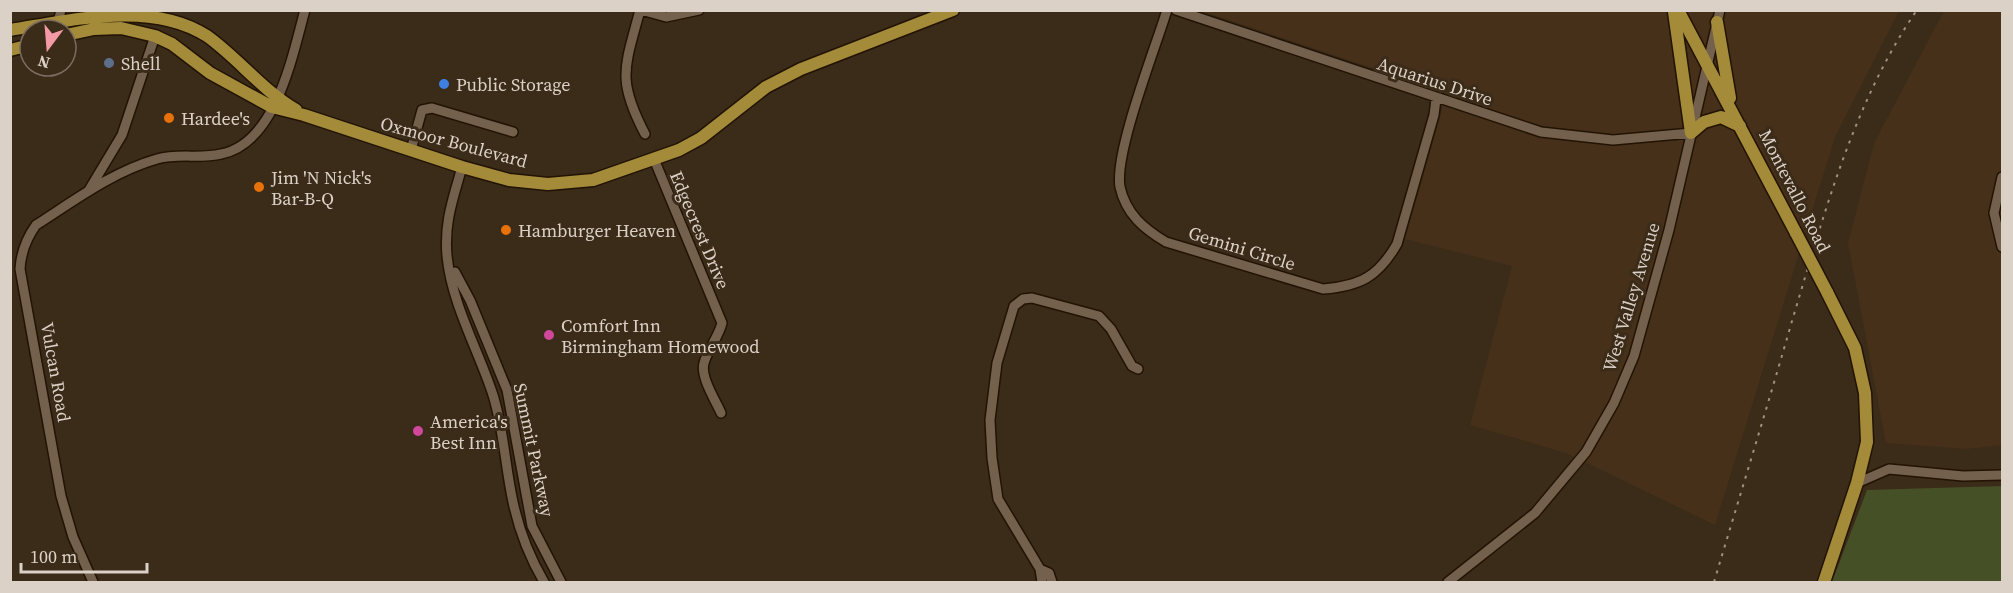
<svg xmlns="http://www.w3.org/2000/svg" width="2013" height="593" viewBox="0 0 2013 593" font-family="'Source Serif 4',serif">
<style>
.built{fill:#463019}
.green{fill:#465026}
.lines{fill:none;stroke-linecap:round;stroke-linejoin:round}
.minor-casing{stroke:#221303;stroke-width:12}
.major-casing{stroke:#221303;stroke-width:15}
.minor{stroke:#73604d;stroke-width:9}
.major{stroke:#a48b39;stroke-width:12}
.rail{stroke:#9e9184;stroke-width:2;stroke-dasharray:3 6;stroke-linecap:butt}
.major-bridge-casing{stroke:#221303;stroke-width:15;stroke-linecap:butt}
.major-bridge{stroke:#a48b39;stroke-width:12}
.service-dot{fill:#5c6f8a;stroke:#3b2b19;stroke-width:2}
.shop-dot{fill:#3f7fe0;stroke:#3b2b19;stroke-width:2}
.food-dot{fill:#e8710a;stroke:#3b2b19;stroke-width:2}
.hotel-dot{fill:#d1479c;stroke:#3b2b19;stroke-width:2}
.labels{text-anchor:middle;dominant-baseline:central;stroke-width:6;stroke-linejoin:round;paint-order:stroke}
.poi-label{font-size:18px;fill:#dcd1c7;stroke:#3b2b19;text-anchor:start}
.street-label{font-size:18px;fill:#dcd1c7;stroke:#3b2b19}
</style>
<rect width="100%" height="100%" fill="#3b2b19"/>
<path class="built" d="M 1202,11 L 1899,11 L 1835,137 L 1715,525 L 1566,453 L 1470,425 L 1512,266 L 1405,239 L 1442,111 L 1442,91 Z
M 1944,11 L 2002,11 L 2002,445 L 1966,449 L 1886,443 L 1848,243 L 1874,143 Z"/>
<path class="green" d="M 2002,486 L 2002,582 L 1832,582 L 1867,490 Z"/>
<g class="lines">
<g class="minor-casing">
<path id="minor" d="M 640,10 C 625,67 616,79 645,134
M 641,10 L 666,17 L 699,10
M 1167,10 C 1155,49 1114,153 1120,187 C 1126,214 1144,229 1166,242 L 1323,289 C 1360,286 1378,277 1397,244 L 1434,115 L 1436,99
M 1176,10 L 1541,132 L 1613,140 L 1691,133
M 56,30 L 61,10
M 411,150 L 422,110 L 432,108 L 513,132
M 654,159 L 722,323 C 718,338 708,349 704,363 C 700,377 716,401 721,413
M 462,167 C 453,199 444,222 447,256 C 452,305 478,349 493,395 C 504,430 505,466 513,502 C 519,530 530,558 544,582
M 2002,177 L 1994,213 L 2002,247
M 89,190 L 122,135 L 155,36
M 455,272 L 470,300 L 507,390 L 532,526 L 561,582
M 1857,483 L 1889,469 L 1963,476 L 2002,475
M 1040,569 L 1042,582
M 93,582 L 73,537 L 61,496 L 20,269 C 21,252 26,239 36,225 C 75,200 112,172 157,159 C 178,153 200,159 221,154 C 276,143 292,57 305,10
M 1052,582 L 1049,573 L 1040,569 L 998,499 L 992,458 L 990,420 L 997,363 L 1014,306 L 1023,299 L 1032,298 L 1099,316 L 1111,329 L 1132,366 L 1138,369
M 1448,582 L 1535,513 L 1586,452 L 1614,403 L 1634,356 L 1669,230 L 1720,10"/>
</g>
<g class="major-casing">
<path id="major" d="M 1678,10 L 1796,233
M 1674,12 L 1691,133
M 1717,22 L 1730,98
M 10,30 C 73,20 151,0 207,36 C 239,59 262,90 296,110
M 66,35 L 94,29 L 121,28 L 155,36 L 172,44 L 210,73 L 272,107 L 304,115 L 462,167 L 509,180 L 548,184 L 593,180 L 679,150 L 701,138 L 766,87 L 801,69 L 953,10
M 10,50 L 30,45
M 1691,133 L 1704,122 L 1721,117 L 1740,126
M 1824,582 L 1857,483 L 1867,442 L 1865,393 L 1855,348 L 1827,292"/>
</g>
<use href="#minor" class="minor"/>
<use href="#major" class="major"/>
<path class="rail" d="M 1714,582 C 1740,495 1767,408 1792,321 C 1824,215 1853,103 1917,10"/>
<g class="major-bridge-casing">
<path id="major-bridge" d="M 1796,233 L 1827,292"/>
</g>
<use href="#major-bridge" class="major-bridge"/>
</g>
<circle class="service-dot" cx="109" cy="63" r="6"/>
<circle class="shop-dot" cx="444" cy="84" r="6"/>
<g class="food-dot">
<circle cx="169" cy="118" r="6"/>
<circle cx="259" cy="187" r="6"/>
<circle cx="506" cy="230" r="6"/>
</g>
<g class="hotel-dot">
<circle cx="549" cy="335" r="6"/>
<circle cx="418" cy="431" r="6"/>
</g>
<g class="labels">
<g class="poi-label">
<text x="121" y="63">Shell</text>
<text x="456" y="84">Public Storage</text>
<text x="181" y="118">Hardee's</text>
<text x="271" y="177">Jim 'N Nick's<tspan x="271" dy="21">Bar-B-Q</tspan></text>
<text x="518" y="230">Hamburger Heaven</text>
<text x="561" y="325">Comfort Inn<tspan x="561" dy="21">Birmingham Homewood</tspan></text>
<text x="430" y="421">America's<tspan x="430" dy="21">Best Inn</tspan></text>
</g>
<g class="street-label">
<text transform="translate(1435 81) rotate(18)">Aquarius Drive</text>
<text transform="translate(454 142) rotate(15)">Oxmoor Boulevard</text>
<text transform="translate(1795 191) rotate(63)">Montevallo Road</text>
<text transform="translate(700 230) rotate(67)">Edgecrest Drive</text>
<text transform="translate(1242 248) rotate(17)">Gemini Circle</text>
<text transform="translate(1631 297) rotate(-73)">West Valley Avenue</text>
<text transform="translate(56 372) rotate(80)">Vulcan Road</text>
<text transform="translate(534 450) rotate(78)">Summit Parkway</text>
</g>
</g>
<rect width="2013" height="593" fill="none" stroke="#dcd1c7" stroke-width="24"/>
<g transform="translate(48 48) rotate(196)"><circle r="28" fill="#3b2b19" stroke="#7b6d5f" stroke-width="1.5"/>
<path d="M0-4.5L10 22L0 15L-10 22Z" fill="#f49aa6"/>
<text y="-9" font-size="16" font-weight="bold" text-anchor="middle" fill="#dcd1c7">N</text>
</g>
<path d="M21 563v9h126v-9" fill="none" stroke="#dcd1c7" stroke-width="3"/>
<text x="30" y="563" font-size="18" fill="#dcd1c7" stroke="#3b2b19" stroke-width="4.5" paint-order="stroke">100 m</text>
</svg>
